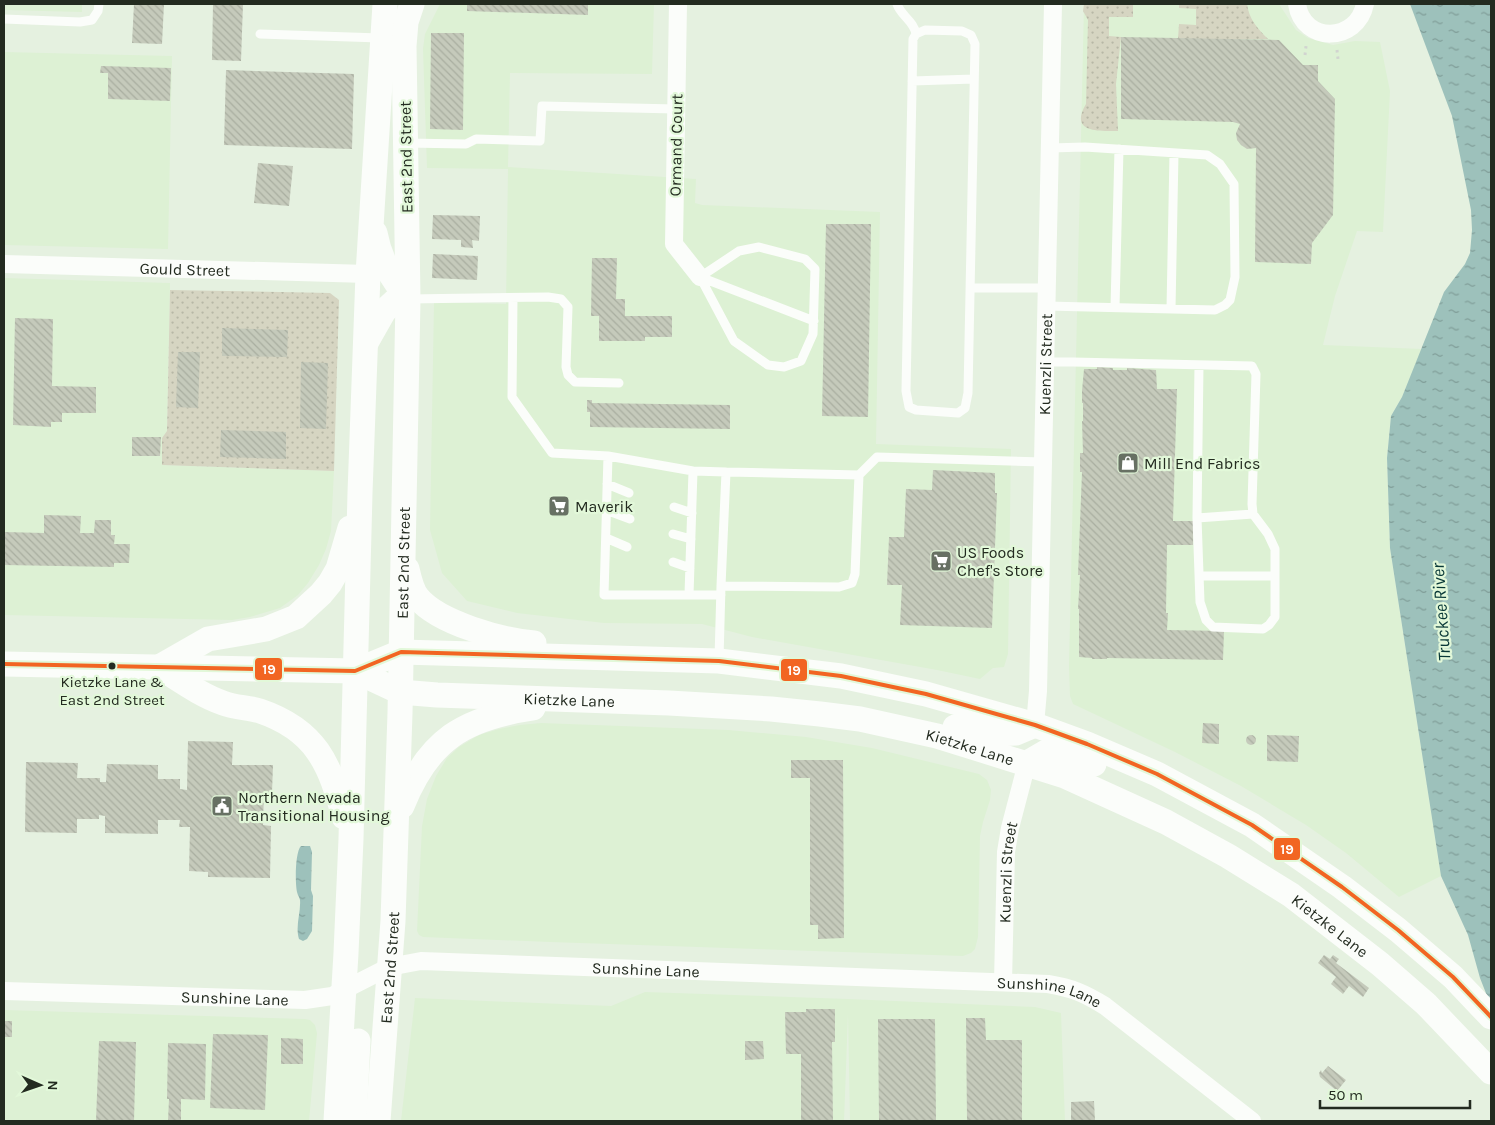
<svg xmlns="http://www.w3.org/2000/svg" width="1495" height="1125" viewBox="0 0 1495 1125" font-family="Karla,sans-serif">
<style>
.built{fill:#ddf1d4}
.garden{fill:url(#garden-dots)}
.water{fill:url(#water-ripples)}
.building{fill:url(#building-back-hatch)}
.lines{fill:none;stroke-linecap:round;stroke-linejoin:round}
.path{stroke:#d1d4d0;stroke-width:3;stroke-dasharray:2.5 4;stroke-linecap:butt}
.lane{stroke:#fbfdfa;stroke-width:9}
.street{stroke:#fbfdfa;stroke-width:18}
.secondary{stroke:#fbfdfa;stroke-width:25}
.bus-1-casing{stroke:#e2f8d9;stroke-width:8}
.bus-1{stroke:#f26522;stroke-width:4}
.bus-dot{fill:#232b20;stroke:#e2f8d9;stroke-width:2}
.labels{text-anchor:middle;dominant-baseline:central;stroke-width:4.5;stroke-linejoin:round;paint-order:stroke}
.bus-label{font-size:15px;fill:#232b20;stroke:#e2f8d9}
.street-label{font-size:16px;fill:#232b20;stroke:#e2f8d9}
.poi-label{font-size:16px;fill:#232b20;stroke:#e2f8d9;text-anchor:start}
.water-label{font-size:18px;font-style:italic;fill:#083837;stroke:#e2f8d9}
.line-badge{stroke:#e2f8d9;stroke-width:2}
.badge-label{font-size:14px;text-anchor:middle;font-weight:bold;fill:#fff}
</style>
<defs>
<pattern id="garden-dots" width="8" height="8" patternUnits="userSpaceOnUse" patternTransform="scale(1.25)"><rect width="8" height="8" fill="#d6d5c2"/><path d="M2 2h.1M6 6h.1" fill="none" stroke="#b7b7a6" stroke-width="1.8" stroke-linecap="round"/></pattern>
<pattern id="water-ripples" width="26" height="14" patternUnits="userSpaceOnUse" patternTransform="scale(1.25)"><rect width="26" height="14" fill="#9dc1bb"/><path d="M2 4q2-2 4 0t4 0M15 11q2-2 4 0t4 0" fill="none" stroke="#809d98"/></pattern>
<pattern id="building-back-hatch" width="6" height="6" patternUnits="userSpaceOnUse" patternTransform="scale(1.25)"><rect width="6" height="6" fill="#c5cabb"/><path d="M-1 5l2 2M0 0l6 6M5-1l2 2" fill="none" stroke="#a9aea0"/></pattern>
</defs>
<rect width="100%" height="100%" fill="#e5f1e0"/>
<path class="built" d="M 4,4 L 82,4 L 82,12 L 4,10 Z
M 440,4 L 654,4 L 652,74 L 510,73 L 508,167 L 696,179 L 695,203 L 702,205 L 880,212 L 876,444 L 1011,449 L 1008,654 L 1004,667 L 993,668 L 980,679 L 937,670 L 752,637 L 702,624 L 604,623 L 517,613 L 467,601 L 442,573 L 430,530 L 434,302 L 506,304 L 508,169 L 427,168 L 423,49 L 425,34 Z
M 1084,4 L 1279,4 L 1296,30 L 1308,38 L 1333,45 L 1355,41 L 1380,42 L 1390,91 L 1383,232 L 1357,231 L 1335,296 L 1323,345 L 1422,349 L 1402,397 L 1391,416 L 1387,458 L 1390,548 L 1441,876 L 1399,897 L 1346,853 L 1306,825 L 1241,786 L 1175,752 L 1073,704 L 1070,696 L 1069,666 Z
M 4,52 L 172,56 L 168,249 L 4,245 Z
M 4,278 L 170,283 L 167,432 L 162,438 L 162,465 L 334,471 L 331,531 L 326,549 L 319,565 L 308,583 L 298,595 L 280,608 L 250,617 L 232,620 L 4,615 Z
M 541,723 L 728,730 L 806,737 L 872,748 L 979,774 L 987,780 L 991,790 L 990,800 L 983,822 L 980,836 L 978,937 L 975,949 L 971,953 L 963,956 L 550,942 L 423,937 L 419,935 L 417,931 L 422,826 L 427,799 L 436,776 L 447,758 L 459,747 L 479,735 L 499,729 L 520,725 Z
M 645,992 L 848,999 L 1035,1007 L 1061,1013 L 1065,1121 L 850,1121 L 848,1014 L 844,1121 L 401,1121 L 415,998 L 611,1006 Z
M 4,1010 L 305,1019 L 310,1020 L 315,1025 L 317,1033 L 309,1121 L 4,1121 Z"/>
<path class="garden" d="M 1084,4 L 1133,4 L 1133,17 L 1109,17 L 1109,36 L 1121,37 L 1116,84 L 1118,131 C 1098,131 1069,133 1086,104 L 1088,20 L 1083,11 Z
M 1179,4 L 1247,4 C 1249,19 1257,28 1268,39 L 1178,39 L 1179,24 L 1196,25 L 1196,9 L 1179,8 Z
M 170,290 L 330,293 L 339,300 L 334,471 L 162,465 L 162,438 L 167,431 Z"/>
<path class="water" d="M 1410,4 L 1491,4 L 1491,1006 L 1480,978 L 1468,935 L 1441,876 L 1390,548 L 1387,458 L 1391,416 L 1402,397 L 1444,292 L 1465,264 L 1470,253 L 1472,230 L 1471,210 L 1452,116 Z
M 301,846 L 310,846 L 312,852 L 311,890 L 313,896 L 312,931 L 307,939 L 303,941 L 299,939 C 295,926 301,913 300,900 C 299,896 298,896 297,892 C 295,883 295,852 301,846 Z"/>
<path class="building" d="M 134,4 L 164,4 L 162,44 L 132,43 Z
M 213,4 L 243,4 L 241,61 L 212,60 Z
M 467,4 L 588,4 L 588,15 L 467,11 Z
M 431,33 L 464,33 L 463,130 L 430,129 Z
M 1121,37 L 1279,40 L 1303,65 L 1318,65 L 1318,81 L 1335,99 L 1333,215 L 1312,243 L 1311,264 L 1255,262 L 1256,148 L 1247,149 L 1241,145 L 1237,140 L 1236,133 L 1240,124 L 1233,122 L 1121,119 Z
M 101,66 L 171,68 L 170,101 L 108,99 L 108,73 L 100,73 Z
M 226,70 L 354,74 L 352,149 L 224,145 Z
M 258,163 L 293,166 L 289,206 L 254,203 Z
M 433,215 L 480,216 L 479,241 L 472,240 L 473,248 L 461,247 L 461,240 L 432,239 Z
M 826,224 L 871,224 L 868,417 L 822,416 Z
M 433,254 L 478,256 L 477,280 L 432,278 Z
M 592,258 L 617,258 L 616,299 L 625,299 L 625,316 L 672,316 L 672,337 L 645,337 L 645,341 L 599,341 L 599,316 L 591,316 Z
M 15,318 L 53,319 L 52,386 L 96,387 L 96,413 L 62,413 L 62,422 L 51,422 L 51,427 L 13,425 Z
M 222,328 L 288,330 L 287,357 L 222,356 Z
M 178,352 L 200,352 L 198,408 L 176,407 Z
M 301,362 L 328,363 L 326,429 L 300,428 Z
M 1097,367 L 1113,368 L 1113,370 L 1127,370 L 1127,368 L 1156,370 L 1157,389 L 1177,389 L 1173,521 L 1196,521 L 1193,528 L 1193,545 L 1167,545 L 1166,613 L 1168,613 L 1167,630 L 1224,631 L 1223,660 L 1107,658 L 1107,659 L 1092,659 L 1092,658 L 1079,657 L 1079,609 L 1078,609 L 1080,575 L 1078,575 L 1082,472 L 1080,472 L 1080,453 L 1083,453 L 1082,421 L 1083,421 L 1083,403 L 1082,403 L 1082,391 L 1084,369 L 1097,369 Z
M 587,400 L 592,400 L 592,403 L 730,405 L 730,429 L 590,427 L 590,412 L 587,412 Z
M 221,430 L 286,432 L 286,459 L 220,457 Z
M 132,437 L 161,437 L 160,456 L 132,456 Z
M 933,470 L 995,473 L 995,493 L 997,493 L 992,628 L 900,625 L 902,585 L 887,585 L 889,537 L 904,537 L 906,489 L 932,490 Z
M 44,515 L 81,516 L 80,533 L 94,533 L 95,520 L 111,520 L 111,535 L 115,535 L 114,544 L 130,544 L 129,563 L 114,563 L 114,567 L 4,565 L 4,532 L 44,533 Z
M 1203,723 L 1219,724 L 1219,744 L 1202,743 Z
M 1267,735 L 1299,736 L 1298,762 L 1267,761 Z
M1246 740a5 5 0 1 1 10 0a5 5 0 1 1-10 0Z
M 188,741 L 233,742 L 232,765 L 273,765 L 272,793 L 264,792 L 263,825 L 271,826 L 270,878 L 208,877 L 208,872 L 189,871 L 190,827 L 179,827 L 180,820 L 158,820 L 158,834 L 105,833 L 105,816 L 99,815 L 99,819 L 77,819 L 77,833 L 25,832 L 26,762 L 78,763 L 77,778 L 100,778 L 100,782 L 106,782 L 107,764 L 158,765 L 158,779 L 180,779 L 180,789 L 187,790 Z
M 791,760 L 843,760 L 844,938 L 818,939 L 818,925 L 810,925 L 810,778 L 791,778 Z
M 1324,955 L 1330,959 L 1333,955 L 1339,959 L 1336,963 L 1369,988 L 1363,997 L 1349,986 L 1343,994 L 1331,984 L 1336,977 L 1318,963 Z
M 806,1009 L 835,1009 L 835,1042 L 832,1042 L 833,1121 L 801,1121 L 801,1054 L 786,1054 L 785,1012 L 806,1012 Z
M 966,1018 L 985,1018 L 986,1040 L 1022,1040 L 1022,1121 L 967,1121 Z
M 878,1019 L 935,1019 L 936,1121 L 879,1121 Z
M 4,1021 L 12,1021 L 12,1037 L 4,1037 Z
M 213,1034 L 268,1035 L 265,1110 L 210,1108 Z
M 281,1038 L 303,1039 L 303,1064 L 281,1064 Z
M 99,1041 L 136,1042 L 134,1121 L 96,1121 Z
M 745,1041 L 763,1041 L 764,1059 L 745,1060 Z
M 168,1043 L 206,1044 L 205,1100 L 181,1099 L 181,1121 L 168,1121 L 169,1099 L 167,1099 Z
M 1328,1066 L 1346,1080 L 1337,1091 L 1320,1077 L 1319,1073 L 1321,1070 L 1322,1073 Z
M 1094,1101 L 1095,1121 L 1071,1121 L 1071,1102 Z"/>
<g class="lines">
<path class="path" d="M 1337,50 L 1338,59
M 1305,55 L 1306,46"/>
<path class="lane" d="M 897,4 C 901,16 914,21 916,34
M 4,19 L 80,22 L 92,20 L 98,11 L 99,4
M 925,30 L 962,31 L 971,35 L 975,44 L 968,393 L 965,408 L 958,413 L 916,410 L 909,407 L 906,391 L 913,39 L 916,34 Z
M 260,34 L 380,38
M 912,81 L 974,79
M 406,143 L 466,144 L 476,139 L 540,141 L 542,106 L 676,109
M 759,247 L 805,259 L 815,269 L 813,334 L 801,361 L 784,367 L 768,365 L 734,341 L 700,277 L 739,251 Z
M 700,277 L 814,321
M 970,288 L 1047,288
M 513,298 L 512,397 L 552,453 L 608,456 L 693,471 L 726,472
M 408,299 L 548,297 L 561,299 L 568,307 L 566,367 L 568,375 L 575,382 L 619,383
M 1046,306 L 1215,310 L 1225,305 L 1230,300 L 1235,277 L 1234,184 L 1220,164 L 1207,155 L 1085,147 L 1050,148
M 1115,307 L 1119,149
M 1171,309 L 1174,153
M 1045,362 L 1073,362 L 1252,366 L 1256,374 L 1252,504 L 1253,514 L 1268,534 L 1275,549 L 1275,617 L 1269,625 L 1263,629 L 1213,627 L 1206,620 L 1200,602 L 1197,518 L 1199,365
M 608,456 L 604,595 L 721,595
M 607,484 L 629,493
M 674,507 L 692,513
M 606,510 L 630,519
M 1197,518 L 1253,514
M 673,534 L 691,539
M 606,538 L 627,547
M 673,562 L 690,568
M 1200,576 L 1274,576
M 721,586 L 726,472 L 859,475
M 689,595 L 693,471
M 719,659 L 721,586 L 839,587 L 852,583 L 855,574 L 859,475 L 877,457 L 1043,462"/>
<g class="street">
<path d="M 678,4 L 674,244 L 700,277"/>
<path d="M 1297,4 C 1303,44 1357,43 1365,4"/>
<path id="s1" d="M 4,264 L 368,274"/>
<path id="s2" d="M 1035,725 L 1038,691 L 1053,4"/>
<path id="s3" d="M 1003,982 L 1006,852 L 1010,828 L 1027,763"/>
<path id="s4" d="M 4,991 L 305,1000 L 332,996 L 389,967 L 421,961 L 1048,984 C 1072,988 1084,993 1105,1006 L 1252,1121"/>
</g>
<g class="secondary">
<path d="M 375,233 C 380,261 392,278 408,299"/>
<path d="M 367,341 L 384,311 L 395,301 L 408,299"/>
<path d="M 407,569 C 409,578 412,591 418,598 C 439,623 501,640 534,643"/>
<path d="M 4,664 L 355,671 L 401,652 L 719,661 L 841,676 L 926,694 L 1035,725 L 1087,744 L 1157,774 L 1252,825 L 1342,887 L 1398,930 L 1453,977 L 1491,1017"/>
<path d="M 159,667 L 208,639 L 266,629 L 296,617 L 321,594 L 330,583 L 338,569 L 350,528"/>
<path d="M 159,667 C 180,680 200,695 223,703 C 235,708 248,707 260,711 C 316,730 330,764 344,817"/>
<path id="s5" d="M 355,671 L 400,692 L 437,695 L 669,703 L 771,709 L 820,714 L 860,719 L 937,736 L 1065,776 L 1166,822 L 1228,856 L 1291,895 L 1380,964 L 1426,1004 L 1491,1072"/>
<path d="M 955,727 L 992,734 L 1016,733 L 1035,725"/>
<path d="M 1027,763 L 1046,752 L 1068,754 L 1094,764"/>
<path d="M 402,806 C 428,740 464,718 533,708"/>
<path d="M 336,1121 L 346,953 L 351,839 L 360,493 L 368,274 L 385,4"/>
<path d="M 354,1121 L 358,1041"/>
<path id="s6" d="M 378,1121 L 393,921 L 400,713 L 408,299 L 404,46 L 406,22 L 412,4"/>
</g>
<g class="bus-1-casing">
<path id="bus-1" d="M 4,664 L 355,671 L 401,652 L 719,661 L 841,676 L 926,694 L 1035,725 L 1087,744 L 1157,774 L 1252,825 L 1342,887 L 1398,930 L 1453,977 L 1491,1017"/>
</g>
<use href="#bus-1" class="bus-1"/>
</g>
<defs>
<g id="shop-square" transform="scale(1.125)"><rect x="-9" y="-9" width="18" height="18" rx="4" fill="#677063" stroke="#e2f8d9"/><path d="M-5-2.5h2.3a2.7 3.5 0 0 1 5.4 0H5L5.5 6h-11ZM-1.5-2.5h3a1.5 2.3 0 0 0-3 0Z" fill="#fff"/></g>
<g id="supermarket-square" transform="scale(1.125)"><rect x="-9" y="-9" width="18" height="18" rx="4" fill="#677063" stroke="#e2f8d9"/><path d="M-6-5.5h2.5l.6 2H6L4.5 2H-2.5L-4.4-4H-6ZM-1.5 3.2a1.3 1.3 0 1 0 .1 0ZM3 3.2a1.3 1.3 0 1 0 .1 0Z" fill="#fff"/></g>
<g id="civic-square" transform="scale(1.125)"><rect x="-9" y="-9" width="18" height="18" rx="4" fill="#677063" stroke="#e2f8d9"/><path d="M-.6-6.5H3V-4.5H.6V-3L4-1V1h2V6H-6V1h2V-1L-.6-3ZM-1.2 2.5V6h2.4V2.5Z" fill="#fff"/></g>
</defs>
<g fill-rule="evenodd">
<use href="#shop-square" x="1128" y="463"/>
<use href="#supermarket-square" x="559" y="506"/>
<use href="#supermarket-square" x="941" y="561"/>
<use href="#civic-square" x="222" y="806"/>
</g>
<circle class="bus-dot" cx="112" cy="666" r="4.5"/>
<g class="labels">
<g class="bus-label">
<text x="112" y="682">Kietzke Lane &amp;<tspan x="112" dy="18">East 2nd Street</tspan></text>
</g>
<g class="street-label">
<text transform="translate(676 145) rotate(-89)">Ormand Court</text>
<text transform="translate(406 157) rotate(-91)">East 2nd Street</text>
<text stroke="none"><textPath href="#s1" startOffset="181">Gould Street</textPath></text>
<text stroke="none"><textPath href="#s2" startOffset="361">Kuenzli Street</textPath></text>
<text stroke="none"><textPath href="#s6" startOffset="559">East 2nd Street</textPath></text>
<text stroke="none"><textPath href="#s5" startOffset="219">Kietzke Lane</textPath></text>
<text stroke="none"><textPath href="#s5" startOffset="624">Kietzke Lane</textPath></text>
<text stroke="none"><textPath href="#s3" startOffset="110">Kuenzli Street</textPath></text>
<text stroke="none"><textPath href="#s5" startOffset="1029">Kietzke Lane</textPath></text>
<text stroke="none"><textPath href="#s6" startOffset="154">East 2nd Street</textPath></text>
<text stroke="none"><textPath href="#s4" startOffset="650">Sunshine Lane</textPath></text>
<text stroke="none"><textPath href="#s4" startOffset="1055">Sunshine Lane</textPath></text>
<text stroke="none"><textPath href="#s4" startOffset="231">Sunshine Lane</textPath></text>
</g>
<g class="poi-label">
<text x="1144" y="463">Mill End Fabrics</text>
<text x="575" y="506">Maverik</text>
<text x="957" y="552">US Foods<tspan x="957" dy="18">Chef's Store</tspan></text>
<text x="238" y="797">Northern Nevada<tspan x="238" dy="18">Transitional Housing</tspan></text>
</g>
<g class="water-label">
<text transform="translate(1441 612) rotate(-94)">Truckee River</text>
</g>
</g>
<g class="line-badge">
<rect x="254" y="657" width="29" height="24" rx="5" fill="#f26522"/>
<rect x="780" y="658" width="28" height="24" rx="5" fill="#f26522"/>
<rect x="1273" y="837" width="28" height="24" rx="5" fill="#f26522"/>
</g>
<g class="badge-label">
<text x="269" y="674">19</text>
<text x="794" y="675">19</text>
<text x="1287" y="854">19</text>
</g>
<rect width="1495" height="1125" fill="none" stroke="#232b20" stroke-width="10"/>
<g transform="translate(40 1085) rotate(92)" stroke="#e2f8d9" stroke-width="4" paint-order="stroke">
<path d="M0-4L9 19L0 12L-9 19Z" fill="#232b20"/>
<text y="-8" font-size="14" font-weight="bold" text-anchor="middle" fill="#232b20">N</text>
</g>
<path d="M1320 1100v8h150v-8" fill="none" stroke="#232b20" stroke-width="2.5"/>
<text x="1328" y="1100" font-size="15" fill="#232b20" stroke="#e2f8d9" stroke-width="4" paint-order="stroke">50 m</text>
</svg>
